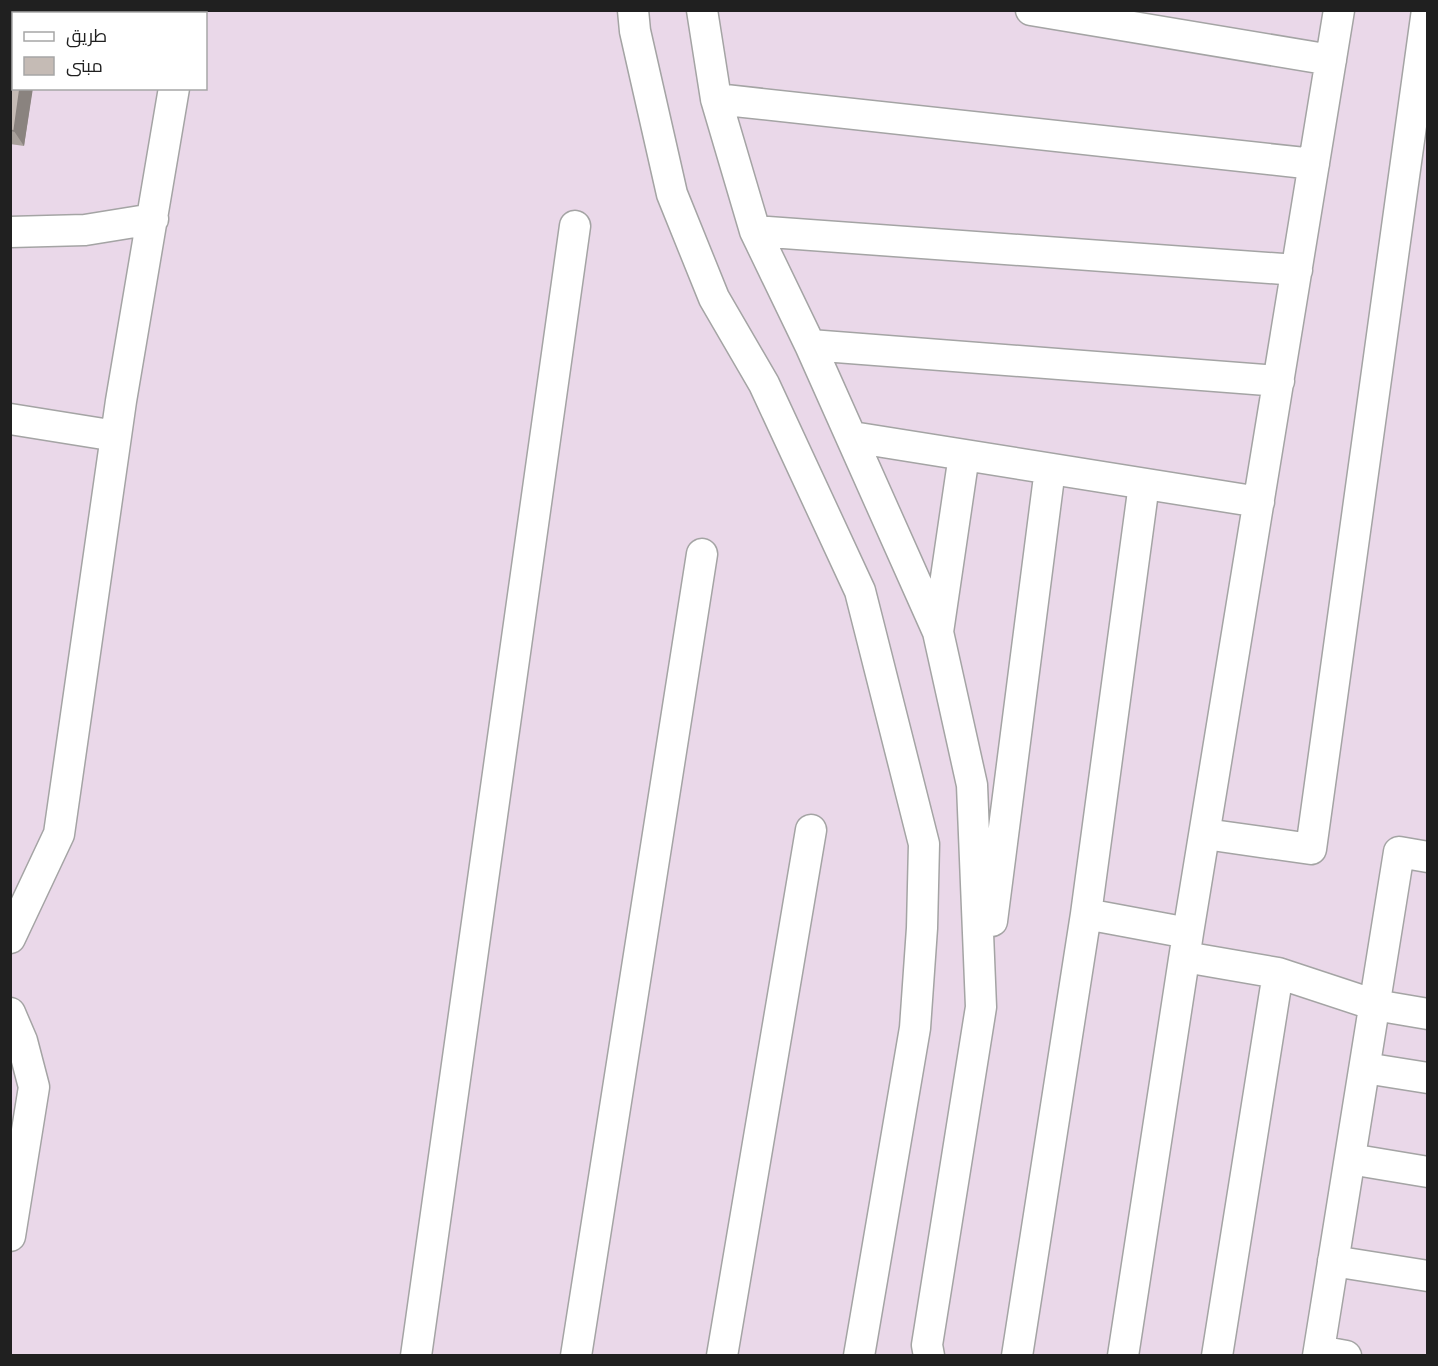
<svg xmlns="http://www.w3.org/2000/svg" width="1438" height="1366" viewBox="0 0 1438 1366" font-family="Helvetica,Cairo,sans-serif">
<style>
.industrial{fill:#ead8e9;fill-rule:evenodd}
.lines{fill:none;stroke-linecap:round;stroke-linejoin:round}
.minor-casing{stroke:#a4a4a4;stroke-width:33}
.minor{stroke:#fff;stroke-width:30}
.wall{fill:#a9a19c}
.shaded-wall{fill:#8a837f}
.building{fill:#c5bbb5;stroke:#8a837f;stroke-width:1.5}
</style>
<rect width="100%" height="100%" fill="#f1ece6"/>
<path class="industrial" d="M 11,11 L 1427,11 L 1427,1355 L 11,1355 ZM 14,14 L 206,14 L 206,88 L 14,88 Z"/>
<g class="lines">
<g class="minor-casing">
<path id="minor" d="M 633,10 L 635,31 L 672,194 L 714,298 L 764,384 L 860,591 L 924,844 L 922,928 L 915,1028 L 859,1356
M 702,10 L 716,99 L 755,231 L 810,345 L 938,632 L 972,785 L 981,1007 L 927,1345 L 929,1356
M 1031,10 L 1331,60
M 185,14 L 186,10
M 716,99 L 1314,164
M 755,231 L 1297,270
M 10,232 L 85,230 L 153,219
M 810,345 L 1279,381
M 10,419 L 116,436
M 852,437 L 1259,502
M 938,632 L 964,455
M 1205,834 L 1311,849 L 1427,10
M 1086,914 L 1188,933
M 992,921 L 1050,469
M 10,938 L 59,834 L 121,401 L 174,88
M 1185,957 L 1278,973 L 1375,1005 L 1428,1014
M 10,1013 L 22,1041 L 34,1087 L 10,1236
M 1365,1068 L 1428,1078
M 1350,1159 L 1428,1172
M 1333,1261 L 1428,1276
M 1319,1351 L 1346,1356
M 416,1356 L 575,226
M 576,1356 L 702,554
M 722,1356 L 811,830
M 1017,1356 L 1086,914 L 1144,484
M 1123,1356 L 1188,933 L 1339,10
M 1217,1356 L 1278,973
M 1318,1356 L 1399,852 L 1428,857"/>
</g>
<use href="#minor" class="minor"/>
</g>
<path class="wall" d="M 10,10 L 44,10 L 24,146 L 10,144 Z"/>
<path class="shaded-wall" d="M 31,10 L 44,10 L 43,14 L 30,14 Z
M 20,88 L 33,88 L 24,146 L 14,131 Z"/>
<path class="building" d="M 10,10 L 31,10 L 30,14 L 14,14 L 14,88 L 20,88 L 14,131 L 10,130 Z"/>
<rect width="1438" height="1366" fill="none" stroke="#202020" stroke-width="24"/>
<rect x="12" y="12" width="195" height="78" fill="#ffffff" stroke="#a6a6a6" stroke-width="1.5"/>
<rect x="24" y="32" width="30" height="9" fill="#ffffff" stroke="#a6a6a6" stroke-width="1.5"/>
<text x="66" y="42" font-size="18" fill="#202020">طريق</text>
<rect x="24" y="57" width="30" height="18" fill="#c5bbb5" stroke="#a6a6a6" stroke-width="1.5"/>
<text x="66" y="72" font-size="18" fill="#202020">مبنى</text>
</svg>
